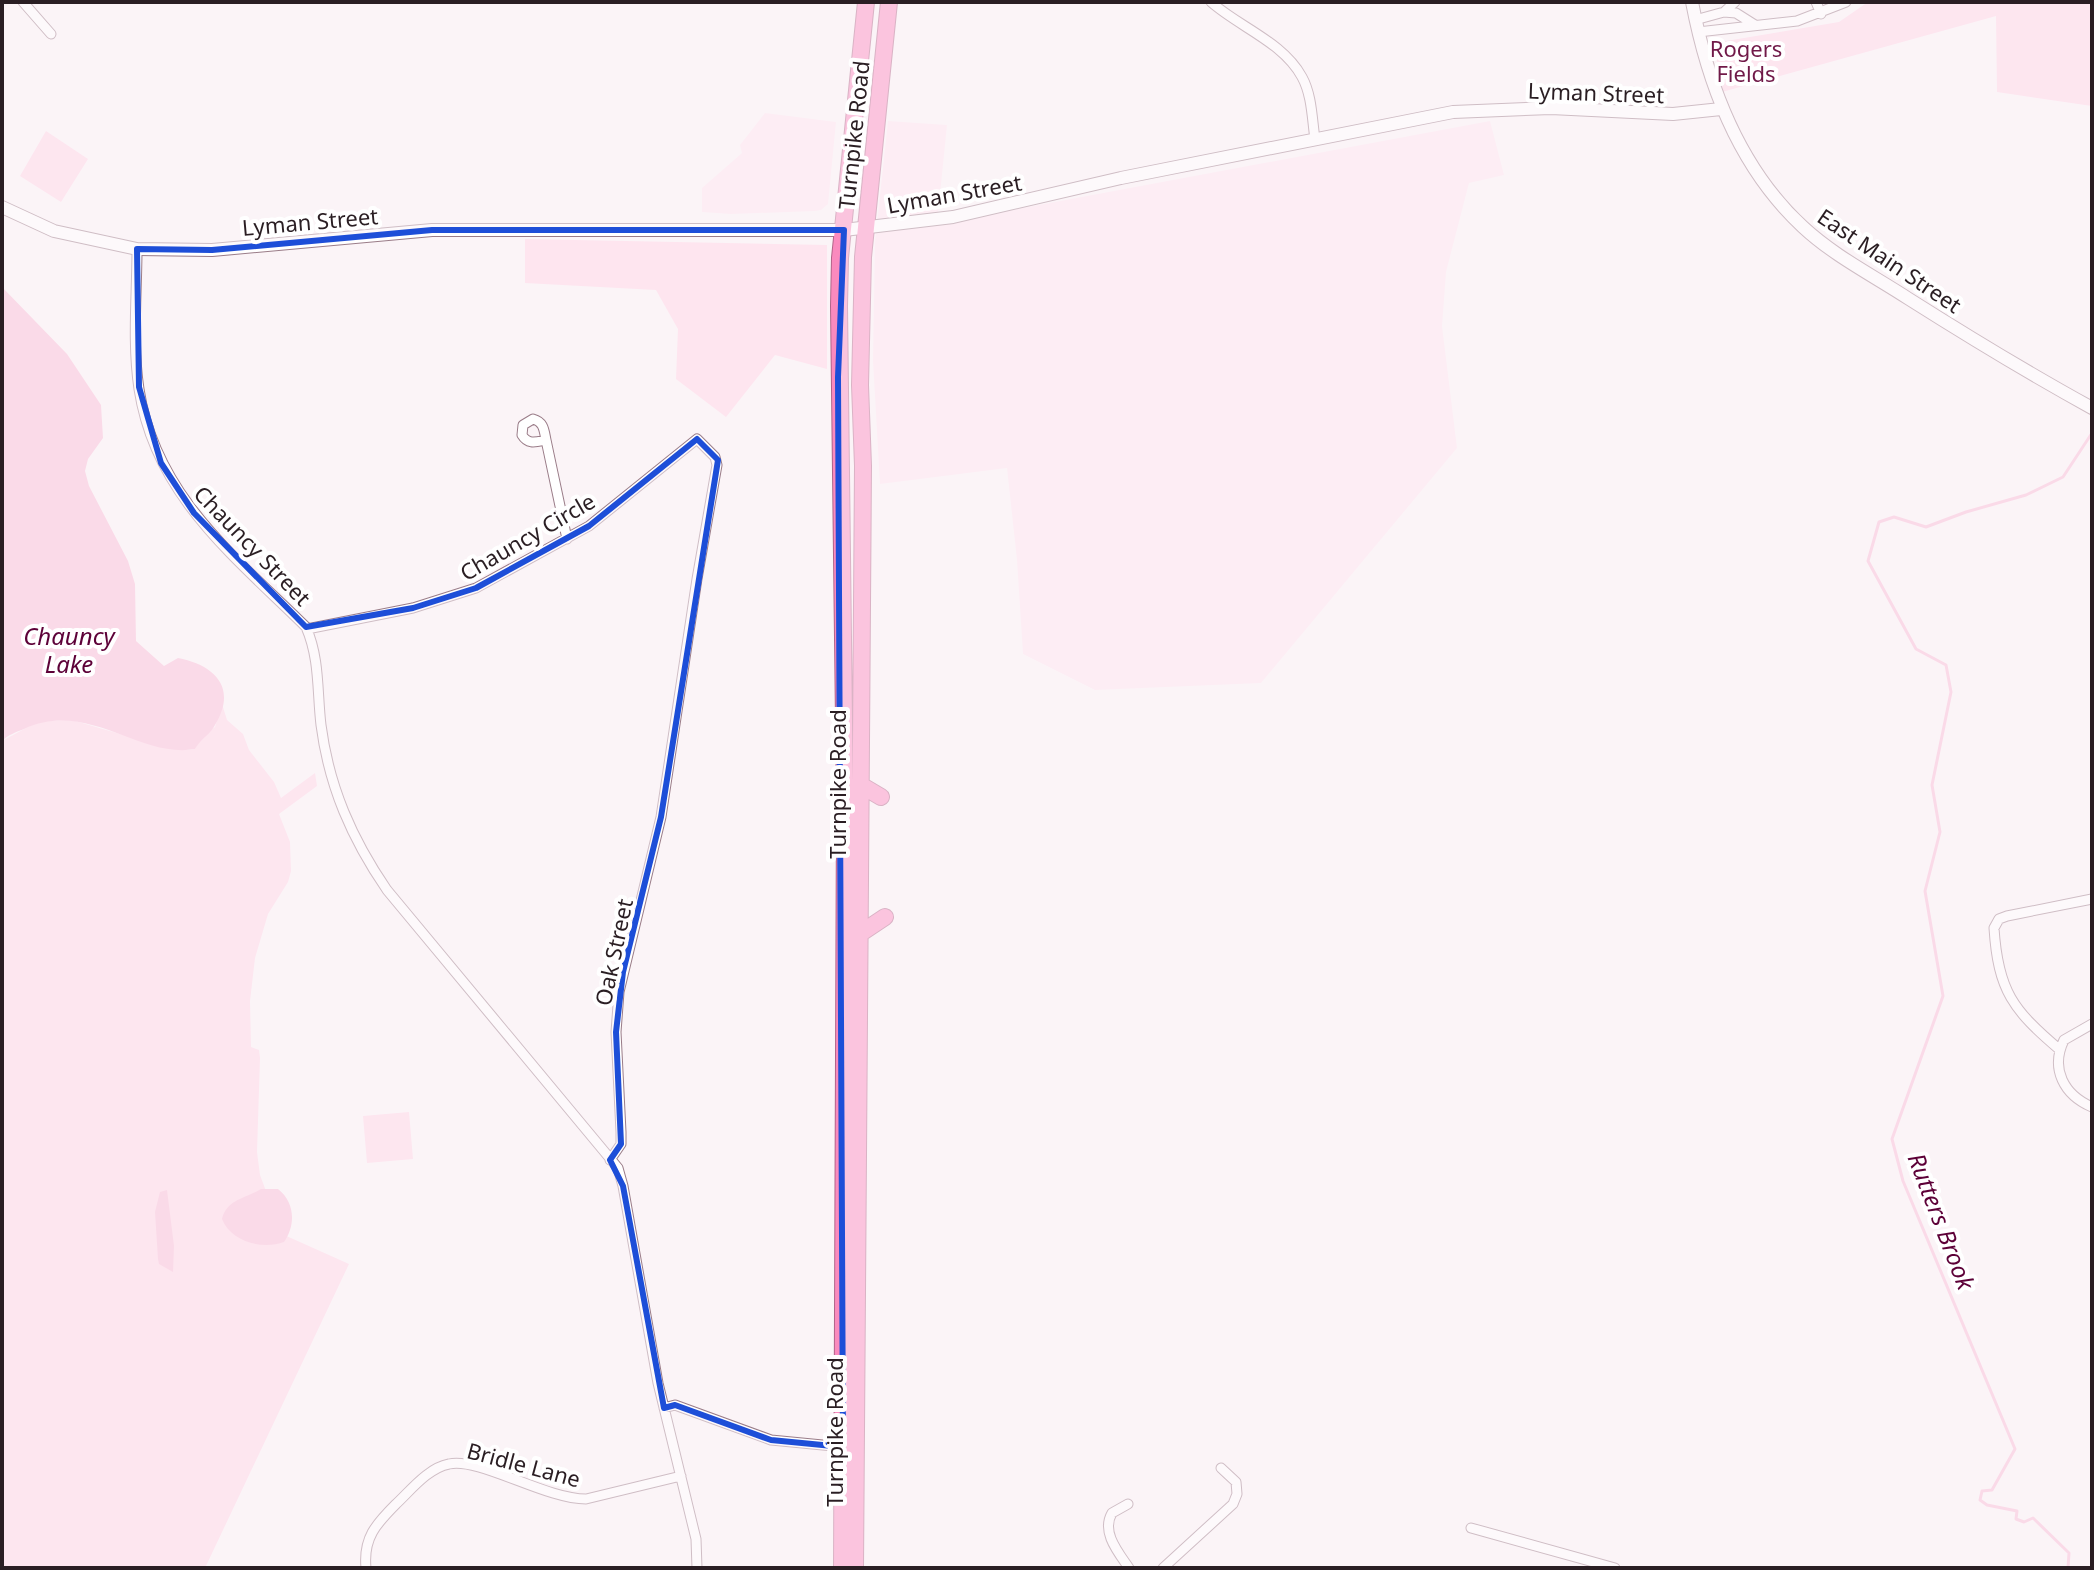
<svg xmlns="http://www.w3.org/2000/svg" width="2094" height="1570" viewBox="0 0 2094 1570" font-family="'Noto Sans',sans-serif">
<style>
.built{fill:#fee5ef}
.green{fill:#ffd4e5}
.water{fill:#f9bbd5}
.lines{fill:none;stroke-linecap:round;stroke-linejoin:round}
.stream{stroke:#f9bbd5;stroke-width:3}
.street-casing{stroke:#9a7c88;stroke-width:11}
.secondary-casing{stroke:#9a7c88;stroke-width:14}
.highway-casing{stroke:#b16488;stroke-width:18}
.street{stroke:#fff;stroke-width:9}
.secondary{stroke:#fff;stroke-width:12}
.highway{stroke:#fa8abe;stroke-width:16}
.marked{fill:none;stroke:#1d4ed8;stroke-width:6;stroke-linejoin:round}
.labels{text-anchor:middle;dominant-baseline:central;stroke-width:8;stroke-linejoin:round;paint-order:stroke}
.park-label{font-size:22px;fill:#701948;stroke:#fff}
.street-label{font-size:22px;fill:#2a1e23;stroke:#fff}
.water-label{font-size:24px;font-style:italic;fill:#5d0138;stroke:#fff}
</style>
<rect width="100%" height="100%" fill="#fbf4f7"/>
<path class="built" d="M 765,113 L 836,122 L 828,204 L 821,210 L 815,211 L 731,214 L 702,212 L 702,188 L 742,153 L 740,145 Z
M 888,121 L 947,125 L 937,224 L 1490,121 L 1504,175 L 1469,183 L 1446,272 L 1442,326 L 1457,448 L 1261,683 L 1095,690 L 1023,654 L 1017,560 L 1007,468 L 880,484 L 873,361 L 875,242 Z
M 525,239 L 827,245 L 827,369 L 775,355 L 726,417 L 676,379 L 678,329 L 656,290 L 525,283 Z"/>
<path class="green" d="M 1868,2 L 2092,2 L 2092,106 L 1997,92 L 1996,16 L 1722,92 L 1714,43 L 1839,22 Z
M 46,131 L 88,159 L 61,202 L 20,176 Z
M 222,704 L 227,720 L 243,734 L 249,750 L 274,782 L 281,798 L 315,773 L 317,786 L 279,814 L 290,842 L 291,871 L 288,882 L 268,914 L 255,958 L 250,1001 L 251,1047 L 259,1050 L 260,1058 L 257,1152 L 260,1175 L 282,1234 L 349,1264 L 205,1568 L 2,1568 L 2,741 L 39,721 L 72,720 L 158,745 L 188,750 L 195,749 L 202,736 L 215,727 Z
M 409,1112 L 413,1159 L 367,1163 L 363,1116 Z"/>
<path class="water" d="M 2,287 L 67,354 L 101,405 L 103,438 L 88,459 L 85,471 L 89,486 L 128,561 L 135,584 L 136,641 L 164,666 L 178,658 C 214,665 238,687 215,725 C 211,734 202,737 195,749 C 139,759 88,699 24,729 C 16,732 8,735 2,741 Z
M 261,1189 L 278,1189 C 295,1202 296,1225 284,1242 C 263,1250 231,1242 222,1219 C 227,1199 245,1199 261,1189 Z
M 167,1190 L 174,1246 L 173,1272 L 159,1264 L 158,1259 L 155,1212 L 160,1192 Z"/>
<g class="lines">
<path class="stream" d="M 2068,1568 L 2069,1553 L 2033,1518 L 2024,1522 L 2016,1519 L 2017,1511 L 1987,1505 L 1980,1500 L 1982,1491 L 1992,1490 L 2015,1449 L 1903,1181 L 1892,1139 L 1943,996 L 1925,891 L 1940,832 L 1932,785 L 1951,692 L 1946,665 L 1916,649 L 1868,561 L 1879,522 L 1894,517 L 1926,527 L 1966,512 L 2026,495 L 2063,477 L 2092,433"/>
<g class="street-casing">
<path id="street" d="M 23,2 L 51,34
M 1211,2 C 1239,27 1283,42 1302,77 C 1312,95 1312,119 1315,139
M 1816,2 L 1821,14
M 1724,12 L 1736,13 L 1755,25
M 1695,20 L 1724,12 L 1735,2
M 1698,32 L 1797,21 L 1846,2
M 137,249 C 137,294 132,343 139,389 C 155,495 234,556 306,627 C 320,659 317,692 321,725 C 329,787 352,839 387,890 L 618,1168 L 623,1186 L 658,1383 L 696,1539 L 697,1568
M 546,440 C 536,442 528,445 522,435 L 523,425 L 533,419 C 544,422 544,430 546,440 L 567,539
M 307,629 L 413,608 L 476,588 L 589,526 L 697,439 L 715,457 L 717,465 L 697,579 L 661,817 L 619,992 L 616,1032 L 621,1132 L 621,1144 L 610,1160
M 2092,1024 L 2064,1040 C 2050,1069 2064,1095 2092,1107
M 2060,1050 C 2013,1010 1998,991 1994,928 L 1999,919 L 2007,916 L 2092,899
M 664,1408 L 675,1405 L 771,1440 L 843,1447
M 1128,1504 L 1112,1513 C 1101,1532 1118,1552 1129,1568
M 1471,1528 L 1615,1568
M 366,1568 C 363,1538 376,1524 396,1504 C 411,1490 428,1468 449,1464 C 479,1457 545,1499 586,1499 L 681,1476
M 1163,1568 L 1233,1504 L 1237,1494 L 1236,1482 L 1221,1468"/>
</g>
<g class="secondary-casing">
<path id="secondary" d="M 1692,2 C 1708,86 1739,168 1803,227 C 1834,256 1874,276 1909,299 C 1969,337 2030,374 2092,408
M 2,207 L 54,231 L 137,249 L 212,250 L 432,230 L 844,230 L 953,217 L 1121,178 L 1453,112 L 1551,108 L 1673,114 L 1721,109"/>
</g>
<g class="highway-casing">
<path id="highway" d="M 859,784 L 881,797
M 858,935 L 885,917
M 842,1568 L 845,804 L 839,306 L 840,258 L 866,2
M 855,1568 L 863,466 L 860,385 L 863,257 L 889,2"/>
</g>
<use href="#street" class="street"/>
<use href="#secondary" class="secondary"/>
<use href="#highway" class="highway"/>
</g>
<path d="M0 0H2094V1570H0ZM 432,230 L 844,230 L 838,377 L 843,1447 L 771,1440 L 675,1405 L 664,1408 L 623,1186 L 610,1160 L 621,1144 L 616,1032 L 623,972 L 661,817 L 718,460 L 697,439 L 589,526 L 476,588 L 413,608 L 306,627 L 194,513 L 161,463 L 139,387 L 137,249 L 212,250 Z" fill="#fbf4f7" fill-opacity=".55" fill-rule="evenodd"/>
<path class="marked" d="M 432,230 L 844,230 L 838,377 L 843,1447 L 771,1440 L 675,1405 L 664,1408 L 623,1186 L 610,1160 L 621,1144 L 616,1032 L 623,972 L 661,817 L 718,460 L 697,439 L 589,526 L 476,588 L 413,608 L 306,627 L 194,513 L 161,463 L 139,387 L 137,249 L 212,250 Z"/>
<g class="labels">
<g class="park-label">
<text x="1746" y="48">Rogers<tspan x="1746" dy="25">Fields</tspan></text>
</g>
<g class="street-label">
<text transform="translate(1596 92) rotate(2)">Lyman Street</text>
<text transform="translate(853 135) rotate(-84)">Turnpike Road</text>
<text transform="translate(954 193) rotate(-10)">Lyman Street</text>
<text transform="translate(310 221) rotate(-5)">Lyman Street</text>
<text transform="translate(1890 260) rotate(34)">East Main Street</text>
<text transform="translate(527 536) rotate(-30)">Chauncy Circle</text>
<text transform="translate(253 545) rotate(46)">Chauncy Street</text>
<text transform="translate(837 784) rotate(-90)">Turnpike Road</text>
<text transform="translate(613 952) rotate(-78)">Oak Street</text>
<text transform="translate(834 1432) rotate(-90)">Turnpike Road</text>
<text transform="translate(524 1464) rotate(15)">Bridle Lane</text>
</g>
<g class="water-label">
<text x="69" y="635">Chauncy<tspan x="69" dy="28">Lake</tspan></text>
<text transform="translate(1942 1221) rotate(69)">Rutters Brook</text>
</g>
</g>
<rect width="2094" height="1570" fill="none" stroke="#2a1e23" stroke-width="8"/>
</svg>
